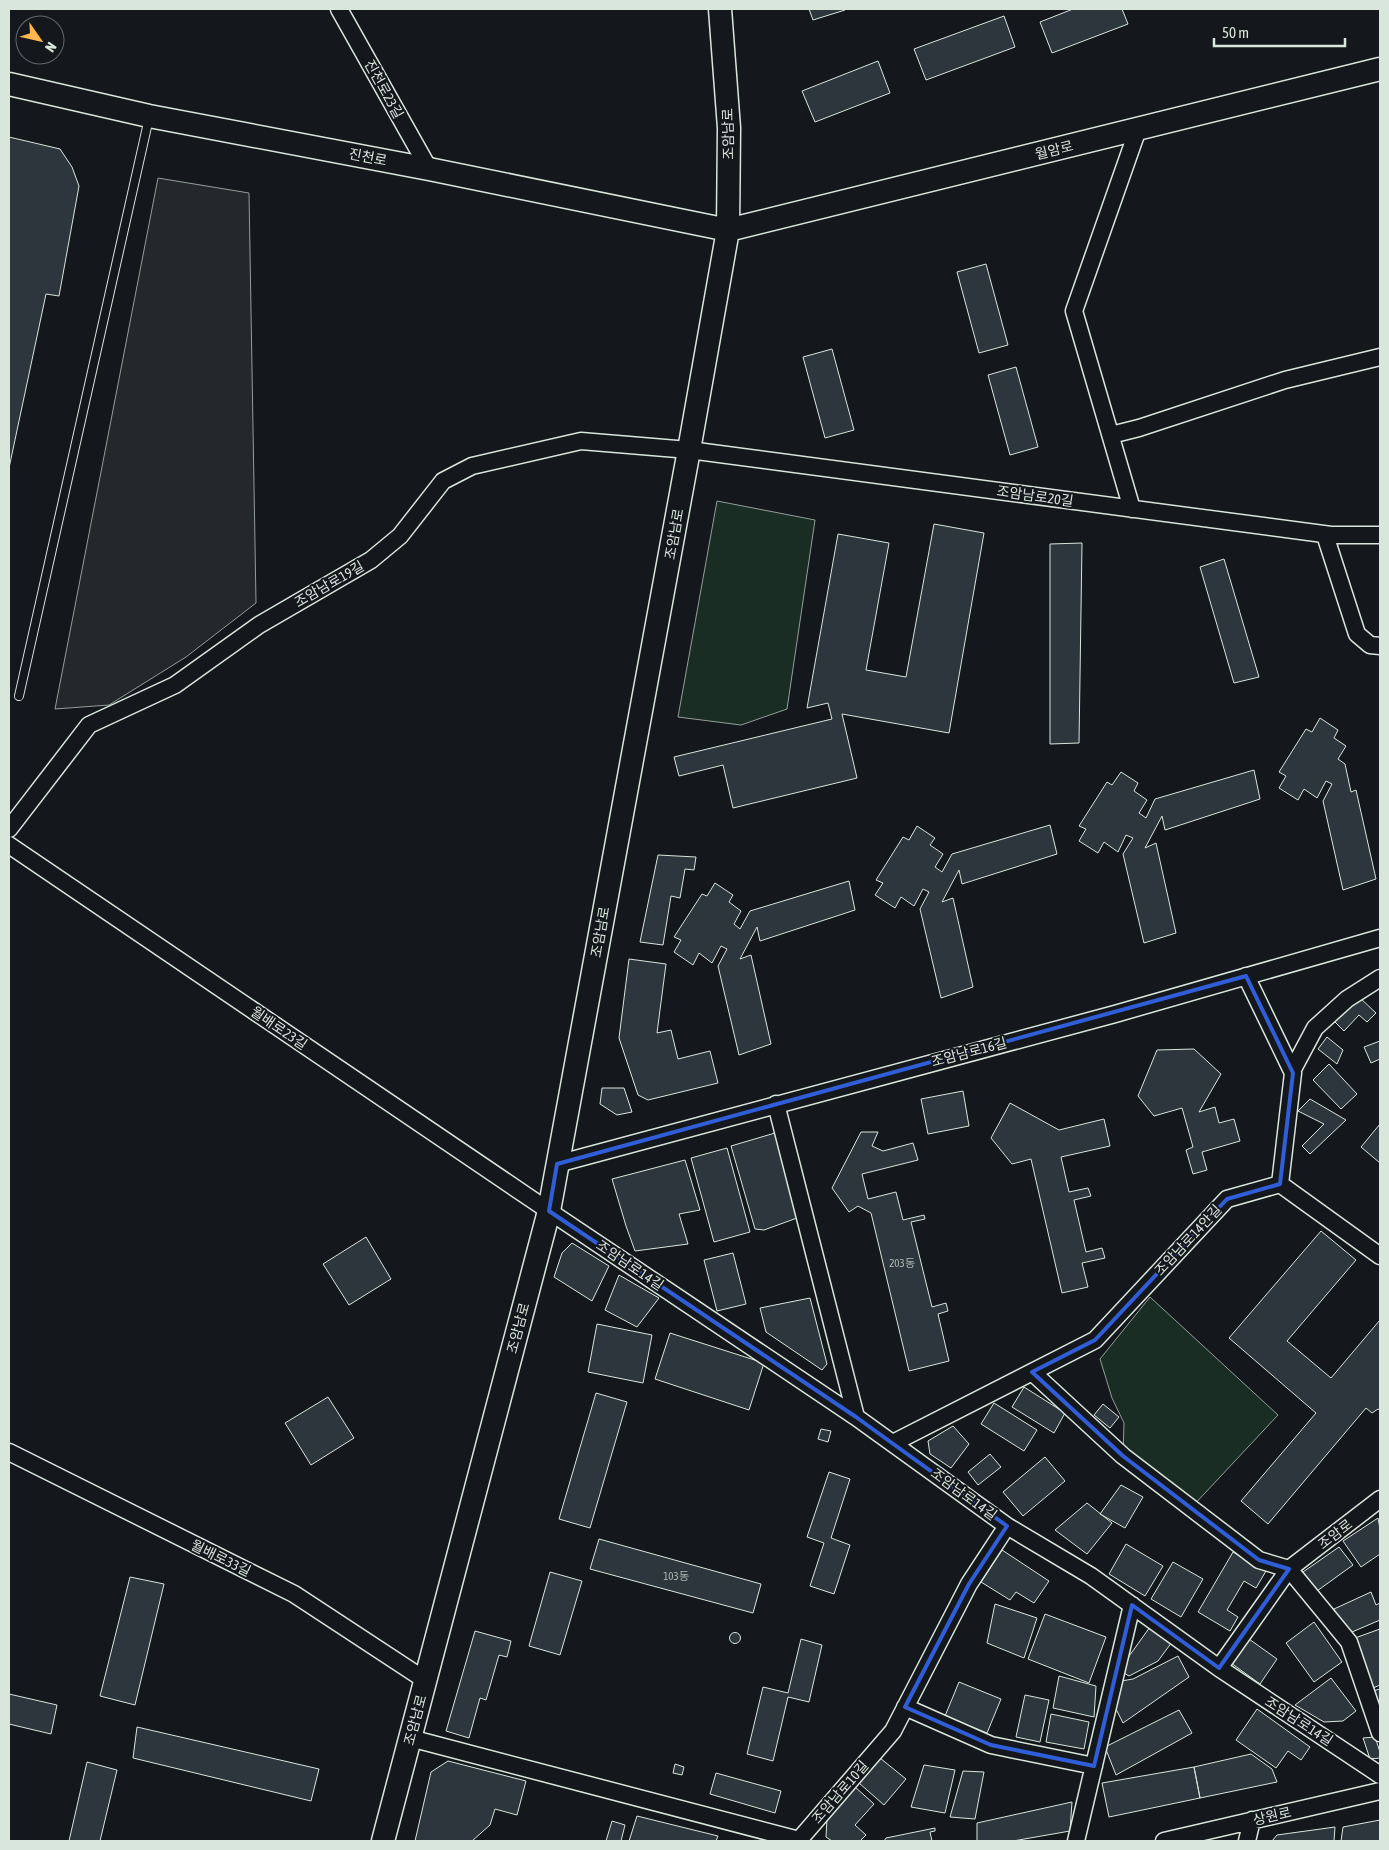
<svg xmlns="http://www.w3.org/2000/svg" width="1389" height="1850" viewBox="0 0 1389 1850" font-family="'Asap Condensed','Noto Sans KR',sans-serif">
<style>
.green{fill:#1a2d24;stroke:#939e99}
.parking{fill:#24282b;stroke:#939e99}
.building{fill:#2c363c;stroke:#d8e6dc}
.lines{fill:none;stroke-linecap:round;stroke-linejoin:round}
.lane-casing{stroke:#d8e6dc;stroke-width:10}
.street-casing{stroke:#d8e6dc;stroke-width:19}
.secondary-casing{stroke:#d8e6dc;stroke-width:25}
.lane{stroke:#14181c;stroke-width:8}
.street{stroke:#14181c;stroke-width:16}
.secondary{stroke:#14181c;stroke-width:22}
.marked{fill:none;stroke:#305dd8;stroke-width:4;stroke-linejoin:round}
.labels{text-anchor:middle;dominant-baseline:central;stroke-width:4;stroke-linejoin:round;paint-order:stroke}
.number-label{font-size:11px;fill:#adbab4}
.street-label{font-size:14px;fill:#d8e6dc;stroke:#14181c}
</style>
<rect width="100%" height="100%" fill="#14181c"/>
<path class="green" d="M 717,501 L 815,520 L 787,709 L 741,725 L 678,717 Z
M 1150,1297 L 1278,1415 L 1191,1508 L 1123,1456 L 1124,1423 L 1112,1398 L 1100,1359 Z"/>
<path class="parking" d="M 158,178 L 249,193 L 256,603 L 186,657 L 109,705 L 55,709 Z"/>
<path class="building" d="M 809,9 L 845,9 L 845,10 L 813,20 Z
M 1073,9 L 1122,9 L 1128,24 L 1052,53 L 1040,22 Z
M 1004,16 L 1015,47 L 926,80 L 914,49 Z
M 878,61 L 890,93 L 815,122 L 802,91 Z
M 9,137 L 60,149 L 72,167 L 79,186 L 59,296 L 46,294 L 9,468 Z
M 986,264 L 1008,345 L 979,353 L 957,272 Z
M 832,349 L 854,430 L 825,438 L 803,357 Z
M 1016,367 L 1038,447 L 1010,455 L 988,375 Z
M 934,524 L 984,533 L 949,733 L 842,714 L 857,778 L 733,808 L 723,765 L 679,776 L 674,757 L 832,719 L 828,703 L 807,708 L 838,534 L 889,543 L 866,670 L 906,677 Z
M 1082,543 L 1079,743 L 1050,744 L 1050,544 Z
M 1224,559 L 1259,677 L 1234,683 L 1200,567 Z
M 1320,718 L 1338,730 L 1334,738 L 1346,746 L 1338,759 L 1345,764 L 1351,792 L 1356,790 L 1376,879 L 1343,890 L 1323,801 L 1332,784 L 1326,781 L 1317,798 L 1304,789 L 1298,800 L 1279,788 L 1286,776 L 1279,772 L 1306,729 L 1312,732 Z
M 1254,770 L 1260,799 L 1165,830 L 1162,816 L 1145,848 L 1156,843 L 1176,933 L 1144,943 L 1123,854 L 1133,838 L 1126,835 L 1118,852 L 1104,842 L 1098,853 L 1079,841 L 1086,829 L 1079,826 L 1107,782 L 1112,785 L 1121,772 L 1138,783 L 1134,791 L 1147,800 L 1139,813 L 1146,818 L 1155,799 Z
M 1050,825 L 1057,854 L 962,884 L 959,870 L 942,902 L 953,898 L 973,987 L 941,998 L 920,909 L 929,892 L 923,889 L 914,906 L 901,897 L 895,908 L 875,895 L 883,883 L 876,880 L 903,837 L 909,840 L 917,826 L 935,838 L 930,845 L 943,854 L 935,867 L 942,872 L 952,854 Z
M 658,855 L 696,857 L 694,870 L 685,869 L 680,898 L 671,896 L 663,945 L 640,942 Z
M 849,881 L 855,910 L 760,941 L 757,927 L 740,959 L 751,955 L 771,1044 L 739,1055 L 718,966 L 727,949 L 721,946 L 712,963 L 699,953 L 693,965 L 674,952 L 681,940 L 674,937 L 702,894 L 707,896 L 715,883 L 733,895 L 729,902 L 741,911 L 734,924 L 740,929 L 750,911 Z
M 629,959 L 666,964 L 657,1033 L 671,1030 L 678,1059 L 710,1051 L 718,1083 L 648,1100 L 638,1095 L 619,1038 Z
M 1359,997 L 1376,1013 L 1367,1022 L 1359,1015 L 1344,1031 L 1335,1022 Z
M 1327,1037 L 1343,1050 L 1337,1064 L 1318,1049 Z
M 1380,1041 L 1380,1059 L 1371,1063 L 1364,1047 Z
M 1194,1049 L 1221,1074 L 1199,1112 L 1215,1107 L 1219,1123 L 1234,1119 L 1240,1141 L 1202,1152 L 1207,1170 L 1193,1174 L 1186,1150 L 1193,1147 L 1182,1108 L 1154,1116 L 1138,1096 L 1157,1050 Z
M 1329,1064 L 1357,1094 L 1341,1109 L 1313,1080 Z
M 602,1088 L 624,1088 L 632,1112 L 617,1115 L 600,1104 Z
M 963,1091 L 969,1126 L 928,1134 L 921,1099 Z
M 1310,1099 L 1346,1120 L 1310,1154 L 1302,1146 L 1324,1124 L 1298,1111 Z
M 1010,1103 L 1059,1130 L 1104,1119 L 1110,1146 L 1061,1157 L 1069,1192 L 1088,1188 L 1091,1196 L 1074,1200 L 1086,1252 L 1102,1248 L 1105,1258 L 1082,1263 L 1088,1287 L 1062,1293 L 1031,1159 L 1012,1164 L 991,1138 Z
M 1380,1124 L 1380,1163 L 1361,1147 Z
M 861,1132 L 878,1132 L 872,1146 L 883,1151 L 913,1143 L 918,1160 L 862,1174 L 868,1199 L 896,1192 L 903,1220 L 924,1215 L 925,1219 L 911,1222 L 932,1307 L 946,1303 L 948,1311 L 938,1314 L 949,1361 L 909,1371 L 871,1213 L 858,1206 L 849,1212 L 832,1188 Z
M 775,1133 L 797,1218 L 764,1230 L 755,1229 L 731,1146 Z
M 727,1148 L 750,1232 L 714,1242 L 691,1158 Z
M 685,1160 L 700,1210 L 679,1214 L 688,1244 L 635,1251 L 626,1226 L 612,1179 Z
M 1321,1231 L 1356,1260 L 1287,1341 L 1331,1378 L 1380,1320 L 1380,1410 L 1378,1409 L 1372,1413 L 1366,1408 L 1268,1524 L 1241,1501 L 1316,1413 L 1229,1338 Z
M 366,1237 L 391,1279 L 349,1305 L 323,1264 Z
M 572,1243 L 609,1266 L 592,1301 L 554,1277 L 562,1253 Z
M 733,1253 L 746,1304 L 717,1311 L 704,1260 Z
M 619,1275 L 659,1298 L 637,1327 L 605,1310 Z
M 810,1298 L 827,1364 L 822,1370 L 766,1332 L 760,1308 Z
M 597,1324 L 652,1335 L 643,1383 L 588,1372 Z
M 670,1333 L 764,1363 L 749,1410 L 655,1379 Z
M 1024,1387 L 1065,1413 L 1054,1433 L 1012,1407 Z
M 596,1393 L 627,1402 L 590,1528 L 559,1519 Z
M 328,1397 L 354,1438 L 311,1465 L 285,1423 Z
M 994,1403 L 1037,1430 L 1024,1451 L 981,1424 Z
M 1103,1404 L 1119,1417 L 1110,1428 L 1094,1415 Z
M 953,1426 L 969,1444 L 951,1468 L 930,1454 L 928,1441 Z
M 821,1429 L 831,1431 L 828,1442 L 818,1439 Z
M 990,1454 L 1001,1467 L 978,1485 L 968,1472 Z
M 1045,1457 L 1065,1481 L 1023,1516 L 1003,1492 Z
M 829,1472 L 850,1479 L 831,1538 L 850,1545 L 834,1594 L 810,1586 L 824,1543 L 807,1537 Z
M 1121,1485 L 1143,1497 L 1125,1528 L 1100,1514 Z
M 1087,1503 L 1112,1523 L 1087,1554 L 1055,1530 Z
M 1378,1518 L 1380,1529 L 1380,1554 L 1361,1567 L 1343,1541 Z
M 599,1539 L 761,1584 L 753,1613 L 590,1569 Z
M 1126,1544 L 1163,1566 L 1145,1596 L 1109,1574 Z
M 1339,1547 L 1353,1565 L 1317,1591 L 1303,1572 Z
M 1002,1550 L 1049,1581 L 1034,1603 L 1016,1592 L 1010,1600 L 981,1582 Z
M 1233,1552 L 1266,1571 L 1256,1588 L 1244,1581 L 1227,1610 L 1238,1617 L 1230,1631 L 1198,1612 Z
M 1173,1562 L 1203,1579 L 1181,1617 L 1151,1599 Z
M 550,1572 L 582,1581 L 560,1655 L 529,1646 Z
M 130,1577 L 164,1584 L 135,1705 L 100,1696 Z
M 1371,1592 L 1376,1605 L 1380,1603 L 1380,1620 L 1345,1635 L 1334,1609 Z
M 995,1604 L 1037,1618 L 1024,1658 L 987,1643 Z
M 1045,1614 L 1106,1637 L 1089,1683 L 1028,1659 Z
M 1314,1622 L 1342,1662 L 1314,1682 L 1286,1643 Z
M 1150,1627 L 1172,1642 L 1158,1661 L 1129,1676 L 1119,1670 Z
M 1380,1629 L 1380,1685 L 1373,1688 L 1355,1638 Z
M 475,1631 L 511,1641 L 507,1657 L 499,1655 L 486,1700 L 480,1698 L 469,1738 L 446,1731 Z
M729.5 1638a5.5 5.5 0 1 1 11 0a5.5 5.5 0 1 1-11 0Z
M 801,1639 L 822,1645 L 809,1702 L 788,1697 L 773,1761 L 747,1754 L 763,1687 L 788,1693 Z
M 1249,1639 L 1277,1659 L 1260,1684 L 1231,1663 Z
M 1178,1656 L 1189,1677 L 1123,1723 L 1114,1705 L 1121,1681 L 1133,1679 Z
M 1059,1676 L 1096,1686 L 1094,1717 L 1053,1708 Z
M 1331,1678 L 1356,1711 L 1343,1721 L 1324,1722 L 1295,1705 Z
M 959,1682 L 1001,1699 L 987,1733 L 945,1716 Z
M 1380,1689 L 1380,1711 L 1373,1691 Z
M 9,1694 L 57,1705 L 51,1734 L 9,1724 Z
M 1025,1695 L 1049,1700 L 1040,1742 L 1016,1737 Z
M 1257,1709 L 1310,1747 L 1301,1760 L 1288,1751 L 1276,1768 L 1236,1740 Z
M 1179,1710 L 1192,1733 L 1116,1775 L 1105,1747 Z
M 1051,1714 L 1089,1722 L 1084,1749 L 1046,1742 Z
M 137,1727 L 319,1769 L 311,1801 L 133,1758 Z
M 1375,1737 L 1380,1752 L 1380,1758 L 1370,1759 L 1363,1738 Z
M 1251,1754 L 1272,1769 L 1277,1782 L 1200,1798 L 1194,1767 Z
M 880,1758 L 906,1779 L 884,1805 L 859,1783 Z
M 448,1761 L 526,1781 L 517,1815 L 495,1809 L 490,1825 L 472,1841 L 415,1841 L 431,1772 Z
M 87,1762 L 117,1770 L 100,1841 L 69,1841 Z
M 675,1764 L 684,1767 L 682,1775 L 673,1773 Z
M 924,1765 L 955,1770 L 945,1813 L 911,1807 Z
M 1194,1767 L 1200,1798 L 1109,1817 L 1102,1783 Z
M 963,1771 L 984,1772 L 975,1819 L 950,1817 Z
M 716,1773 L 781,1791 L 775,1813 L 710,1794 Z
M 855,1787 L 874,1804 L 855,1825 L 866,1835 L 860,1841 L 832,1841 L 826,1837 L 827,1818 Z
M 1072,1802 L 1070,1831 L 1013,1841 L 977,1841 L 977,1823 Z
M 637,1816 L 718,1836 L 716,1841 L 629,1841 Z
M 1380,1820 L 1380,1841 L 1341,1841 L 1343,1827 Z
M 612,1821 L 625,1825 L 621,1841 L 606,1841 Z
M 1335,1827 L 1334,1841 L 1272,1841 L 1277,1835 Z
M 935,1828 L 935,1831 L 930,1832 L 932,1841 L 884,1841 L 886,1838 Z"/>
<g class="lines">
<g class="lane-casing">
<path id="lane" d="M 19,696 L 149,118"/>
</g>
<g class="street-casing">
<path id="street" d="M 339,9 L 429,169
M 1111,435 L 1139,428 L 1285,380 L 1380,357
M 1132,509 L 1074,311 L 1138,129
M 1325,535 L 1357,634 L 1370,645 L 1380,646
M 9,829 L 89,725 L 175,685 L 259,625 L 371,560 L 400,536 L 443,481 L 472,466 L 581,441 L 689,450 L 1331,535 L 1380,535
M 9,845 L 549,1211 L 856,1417 L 1007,1526 L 1091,1576 L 1219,1668 L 1380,1775
M 1246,976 L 1292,1071
M 776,1104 L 856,1417
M 557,1164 L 1115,1014 L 1380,938
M 1280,1184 L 1380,1256
M 1032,1372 L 1123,1456 L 1259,1560 L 1289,1569 L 1349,1642 L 1380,1733
M 893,1443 L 1095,1340 L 1227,1199 L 1280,1184 L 1293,1073 L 1292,1071 L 1315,1028 L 1347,999 L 1380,978
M 9,1452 L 294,1594 L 425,1680
M 1219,1668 L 1289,1569 L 1380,1499
M 905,1707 L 991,1745 L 1094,1766
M 410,1738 L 799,1840 L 893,1731 L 969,1584 L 1007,1526
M 1076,1841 L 1132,1605
M 1164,1841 L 1380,1791
M 1247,1841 L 1252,1820"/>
</g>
<g class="secondary-casing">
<path id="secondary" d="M 9,84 L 149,116 L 429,169 L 728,230 L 1380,69
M 383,1841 L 549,1211 L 689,450 L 728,230 L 729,128 L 720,9"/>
</g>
<use href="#lane" class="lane"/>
<use href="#street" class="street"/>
<use href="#secondary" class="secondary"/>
</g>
<path class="marked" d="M 1246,976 L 1293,1073 L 1280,1184 L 1227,1199 L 1095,1340 L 1032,1372 L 1123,1456 L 1259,1560 L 1289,1569 L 1219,1668 L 1132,1605 L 1094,1766 L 991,1745 L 905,1707 L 969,1584 L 1007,1526 L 856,1417 L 549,1211 L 557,1164 Z"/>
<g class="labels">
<g class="number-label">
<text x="902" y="1263">203동</text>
<text x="676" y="1576">103동</text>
</g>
<g class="street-label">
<text transform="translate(384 89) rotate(61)">진천로23길</text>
<text transform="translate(728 134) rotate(-91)">조암남로</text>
<text transform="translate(1054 150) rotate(-14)">월암로</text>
<text transform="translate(368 157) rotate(11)">진천로</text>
<text transform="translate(1035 496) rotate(8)">조암남로20길</text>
<text transform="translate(674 534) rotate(-80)">조암남로</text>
<text transform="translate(329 584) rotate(-30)">조암남로19길</text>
<text transform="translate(600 932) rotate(-80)">조암남로</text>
<text transform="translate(279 1028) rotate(34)">월배로23길</text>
<text transform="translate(969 1052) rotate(-15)">조암남로16길</text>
<text transform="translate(1188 1240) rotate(-47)">조암남로14안길</text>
<text transform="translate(630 1265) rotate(34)">조암남로14길</text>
<text transform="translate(518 1328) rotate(-75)">조암남로</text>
<text transform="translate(964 1494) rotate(36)">조암남로14길</text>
<text transform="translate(1335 1534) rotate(-38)">조암로</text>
<text transform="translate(221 1558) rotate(26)">월배로33길</text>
<text transform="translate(415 1720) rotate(-75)">조암남로</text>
<text transform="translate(1299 1721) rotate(33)">조암남로14길</text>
<text transform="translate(840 1792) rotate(-49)">조암남로10길</text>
<text transform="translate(1272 1816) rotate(-13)">상원로</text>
</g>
</g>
<rect width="1389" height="1850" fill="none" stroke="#d8e6dc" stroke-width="20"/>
<g transform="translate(40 40) rotate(124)"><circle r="24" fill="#14181c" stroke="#626a69"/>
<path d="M0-4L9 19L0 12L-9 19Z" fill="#ffb74d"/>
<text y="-8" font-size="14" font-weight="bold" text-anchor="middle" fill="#d8e6dc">N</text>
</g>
<path d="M1214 38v8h131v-8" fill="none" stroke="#d8e6dc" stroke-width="2.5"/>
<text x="1222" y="38" font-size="15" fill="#d8e6dc" stroke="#14181c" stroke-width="4" paint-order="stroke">50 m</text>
</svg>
